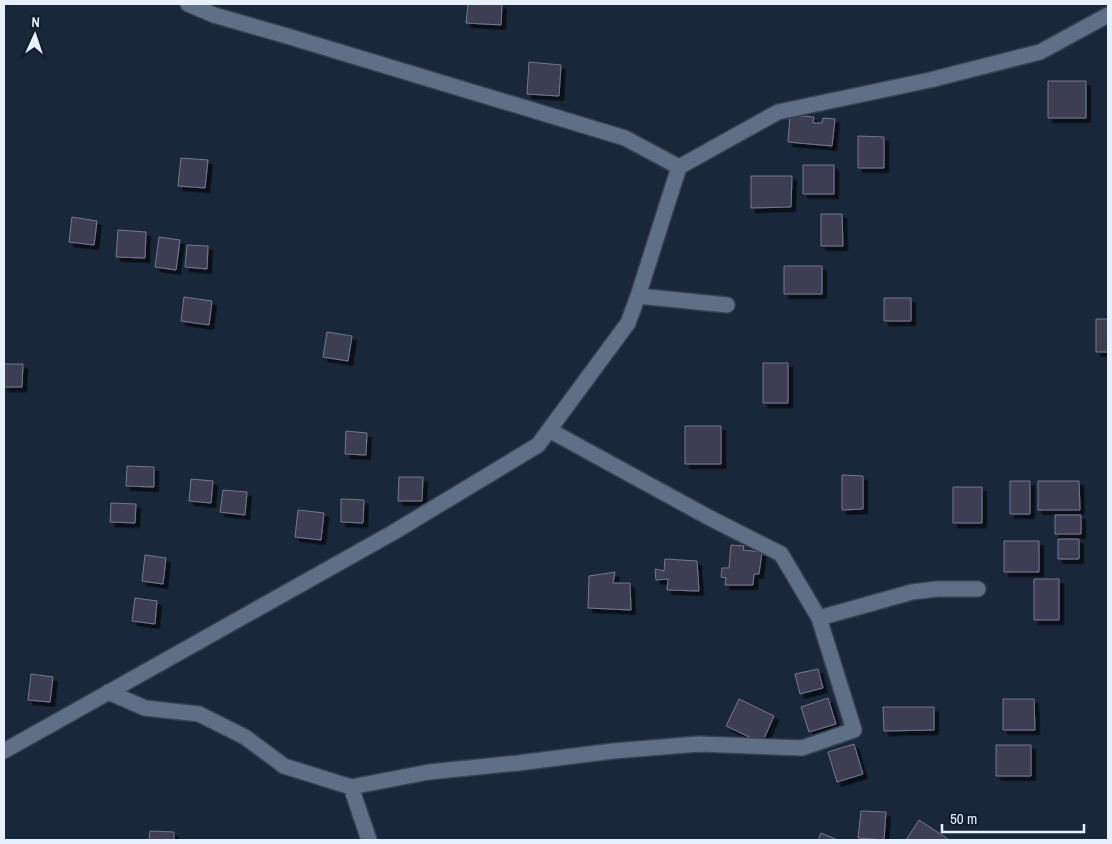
<svg xmlns="http://www.w3.org/2000/svg" width="1112" height="844" viewBox="0 0 1112 844" font-family="'Archivo Narrow',sans-serif">
<style>
.building{fill:#3c3c53;stroke:#767791;filter:url(#shadow)}
.lines{fill:none;stroke-linecap:round;stroke-linejoin:round}
.minor-casing{stroke:#364151;stroke-width:18}
.minor{stroke:#5f7086;stroke-width:15}
</style>
<defs>
<filter id="shadow"><feDropShadow dx="4.5" dy="4.5" stdDeviation="0" flood-color="#0009"/></filter>
</defs>
<rect width="100%" height="100%" fill="#19273a"/>
<path class="building" d="M 468,4 L 502,4 L 501,25 L 466,23 Z
M 529,62 L 561,65 L 559,96 L 527,94 Z
M 1048,81 L 1086,81 L 1086,118 L 1048,118 Z
M 790,115 L 814,117 L 813,123 L 822,123 L 823,118 L 835,119 L 832,146 L 788,142 Z
M 858,136 L 884,137 L 884,168 L 858,168 Z
M 181,158 L 208,160 L 205,188 L 178,186 Z
M 803,165 L 834,165 L 834,194 L 803,194 Z
M 751,176 L 792,176 L 791,207 L 751,208 Z
M 821,214 L 842,214 L 843,246 L 821,246 Z
M 72,217 L 97,221 L 94,245 L 69,242 Z
M 118,230 L 146,232 L 145,258 L 116,257 Z
M 159,237 L 180,240 L 176,270 L 155,267 Z
M 187,245 L 208,246 L 207,269 L 185,267 Z
M 784,266 L 822,266 L 822,294 L 784,294 Z
M 184,297 L 212,301 L 209,325 L 181,321 Z
M 884,298 L 911,298 L 911,321 L 884,321 Z
M 1096,319 L 1108,319 L 1108,352 L 1096,352 Z
M 327,332 L 352,336 L 348,361 L 323,357 Z
M 763,363 L 788,363 L 788,403 L 763,403 Z
M 4,364 L 23,364 L 22,387 L 4,387 Z
M 685,426 L 721,426 L 721,464 L 685,464 Z
M 346,431 L 367,433 L 366,455 L 345,454 Z
M 127,466 L 154,467 L 154,487 L 126,486 Z
M 842,475 L 863,476 L 863,509 L 842,510 Z
M 399,477 L 423,477 L 422,501 L 398,501 Z
M 191,479 L 213,481 L 211,503 L 189,501 Z
M 1010,481 L 1030,481 L 1030,514 L 1010,514 Z
M 1038,481 L 1079,481 L 1080,510 L 1038,510 Z
M 953,487 L 982,487 L 982,523 L 953,523 Z
M 223,490 L 247,492 L 245,515 L 220,512 Z
M 341,499 L 364,500 L 363,523 L 341,522 Z
M 111,503 L 136,504 L 135,523 L 110,522 Z
M 298,510 L 324,513 L 321,540 L 295,537 Z
M 1055,515 L 1081,515 L 1081,534 L 1055,534 Z
M 1058,539 L 1079,539 L 1079,559 L 1058,559 Z
M 1004,541 L 1039,541 L 1039,572 L 1004,572 Z
M 731,545 L 744,546 L 743,550 L 762,552 L 759,574 L 754,574 L 753,585 L 725,585 L 726,578 L 721,577 L 722,568 L 729,568 Z
M 145,555 L 166,558 L 163,584 L 142,581 Z
M 665,559 L 697,561 L 699,591 L 667,590 L 668,579 L 656,580 L 655,569 L 664,571 Z
M 615,572 L 613,583 L 630,583 L 631,610 L 588,608 L 589,576 Z
M 1034,579 L 1059,579 L 1059,620 L 1034,620 Z
M 135,598 L 157,601 L 155,624 L 132,621 Z
M 818,669 L 823,688 L 800,694 L 795,674 Z
M 31,674 L 53,677 L 50,702 L 28,700 Z
M 828,698 L 836,724 L 809,732 L 801,707 Z
M 739,699 L 774,716 L 762,743 L 726,726 Z
M 1003,699 L 1034,699 L 1035,730 L 1003,730 Z
M 883,707 L 934,707 L 934,730 L 884,731 Z
M 854,744 L 863,774 L 837,782 L 828,752 Z
M 996,745 L 1031,745 L 1031,776 L 996,776 Z
M 861,811 L 886,812 L 884,840 L 858,838 Z
M 919,820 L 948,839 L 947,840 L 906,840 Z
M 150,831 L 174,832 L 174,840 L 149,840 Z
M 821,833 L 838,840 L 818,840 Z"/>
<g class="lines">
<g class="minor-casing">
<path id="minor" d="M 188,4 L 214,15 L 287,36 L 625,138 L 679,167
M 638,296 L 727,305
M 819,618 L 912,592 L 937,589 L 978,589
M 108,692 L 145,708 L 199,714 L 245,737 L 284,766 L 351,787 L 429,772 L 518,763 L 613,751 L 699,744 L 802,748 L 854,730 L 819,618 L 781,554 L 708,517 L 549,430
M 4,751 L 394,532 L 538,445 L 628,323 L 638,296 L 679,167 L 778,112 L 930,80 L 1040,52 L 1108,15
M 351,787 L 369,840"/>
</g>
<use href="#minor" class="minor"/>
</g>
<rect width="1112" height="844" fill="none" stroke="#e7f1fd" stroke-width="10"/>
<g transform="translate(35 35) rotate(3)" stroke="#101d2f" stroke-width="4" paint-order="stroke">
<path d="M0-4L9 19L0 12L-9 19Z" fill="#e7f1fd"/>
<text y="-8" font-size="14" font-weight="bold" text-anchor="middle" fill="#e7f1fd">N</text>
</g>
<path d="M942 824v8h142v-8" fill="none" stroke="#e7f1fd" stroke-width="2.5"/>
<text x="950" y="824" font-size="15" fill="#e7f1fd" stroke="#101d2f" stroke-width="4" paint-order="stroke">50 m</text>
</svg>
